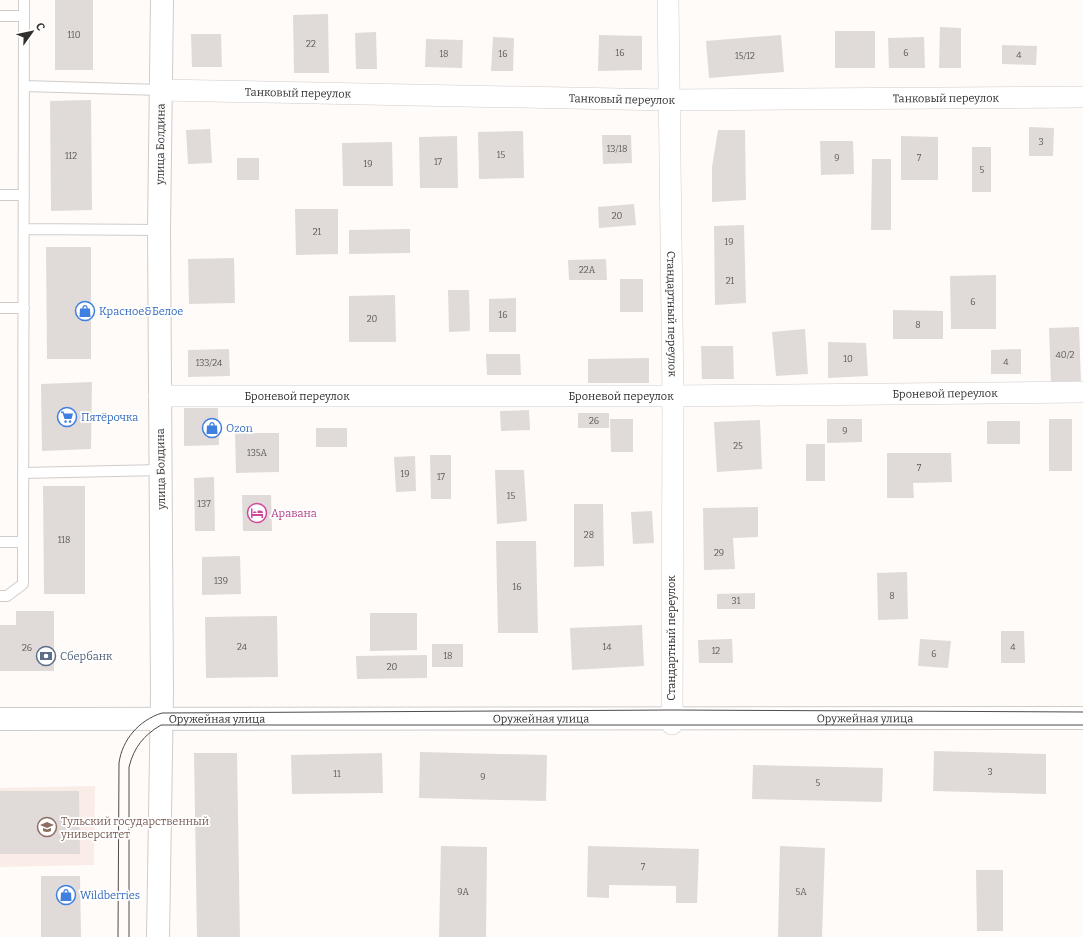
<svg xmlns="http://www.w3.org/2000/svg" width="1083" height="937" viewBox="0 0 1083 937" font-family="Bitter,serif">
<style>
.built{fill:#faede8}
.building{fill:#e0dbd9}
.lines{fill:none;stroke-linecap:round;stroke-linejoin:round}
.service-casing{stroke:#d0ccca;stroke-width:12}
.minor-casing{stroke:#d0ccca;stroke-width:22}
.tertiary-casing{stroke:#d0ccca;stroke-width:24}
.secondary-casing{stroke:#d0ccca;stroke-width:24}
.service{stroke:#fff;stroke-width:10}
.minor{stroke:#fff;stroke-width:21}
.tertiary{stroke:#fff;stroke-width:22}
.secondary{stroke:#fff;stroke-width:22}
.tram{stroke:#4f4c4b;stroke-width:1}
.labels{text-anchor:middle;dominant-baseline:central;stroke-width:3.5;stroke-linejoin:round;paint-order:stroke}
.number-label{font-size:9px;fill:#5d5a59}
.street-label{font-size:11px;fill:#312f2e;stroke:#fff}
.shop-label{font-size:11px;fill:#366cbe;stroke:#fff;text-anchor:start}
.hotel-label{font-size:11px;fill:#b23c85;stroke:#fff;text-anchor:start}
.service-label{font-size:11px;fill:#4e5e75;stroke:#fff;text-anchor:start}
.education-label{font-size:11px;fill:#785e54;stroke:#fff;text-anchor:start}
</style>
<rect width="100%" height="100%" fill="#fffbf9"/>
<path class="built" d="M 95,786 L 94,865 L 0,867 L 0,788 Z"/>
<path class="building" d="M 55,0 L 93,0 L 93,70 L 55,70 Z
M 328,14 L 329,73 L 294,73 L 293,15 Z
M 940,27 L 961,28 L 961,68 L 939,68 Z
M 835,31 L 875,31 L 875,68 L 835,68 Z
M 376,32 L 377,69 L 356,69 L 355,33 Z
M 191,34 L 221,34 L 222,67 L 192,67 Z
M 599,35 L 642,36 L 642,70 L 598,71 Z
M 781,35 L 784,72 L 709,78 L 706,41 Z
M 493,37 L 514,38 L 513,71 L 491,71 Z
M 924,37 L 925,68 L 889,68 L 888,38 Z
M 426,39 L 463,40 L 462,68 L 425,67 Z
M 1002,45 L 1037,46 L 1036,65 L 1002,64 Z
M 91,100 L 92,210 L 51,211 L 50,101 Z
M 1029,127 L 1054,128 L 1053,156 L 1029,156 Z
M 210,129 L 212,163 L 188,164 L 186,130 Z
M 718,130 L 745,130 L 746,200 L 712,202 L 712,167 Z
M 523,131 L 524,178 L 479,179 L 478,132 Z
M 602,135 L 631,135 L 632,163 L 603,164 Z
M 457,136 L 458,188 L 420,188 L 419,137 Z
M 901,136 L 938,137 L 938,180 L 901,180 Z
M 820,141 L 853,141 L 854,174 L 821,175 Z
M 392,142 L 393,186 L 343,186 L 342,143 Z
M 972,147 L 991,147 L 991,192 L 972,192 Z
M 237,158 L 259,158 L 259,180 L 237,180 Z
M 872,159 L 891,159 L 891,230 L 871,230 Z
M 634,204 L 636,225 L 599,228 L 598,207 Z
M 295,209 L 338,209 L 338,254 L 296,255 Z
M 744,225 L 746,303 L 715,305 L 714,226 Z
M 410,229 L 410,253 L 349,254 L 349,230 Z
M 46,247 L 91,247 L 91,359 L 47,359 Z
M 234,258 L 235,303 L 189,304 L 188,259 Z
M 606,259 L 607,280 L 569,280 L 568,260 Z
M 996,275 L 996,329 L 951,329 L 950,276 Z
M 620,279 L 643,279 L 643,312 L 620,312 Z
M 448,290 L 469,290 L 470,331 L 449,332 Z
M 395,295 L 396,342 L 349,342 L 349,296 Z
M 516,298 L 516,332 L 489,332 L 489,299 Z
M 893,310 L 943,311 L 943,339 L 893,339 Z
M 1079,327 L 1081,382 L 1051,383 L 1049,328 Z
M 805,329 L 808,374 L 776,376 L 772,332 Z
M 828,342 L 866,343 L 868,376 L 828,378 Z
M 701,346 L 733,346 L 734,379 L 702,379 Z
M 229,349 L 230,376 L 188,377 L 188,350 Z
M 1021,349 L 1021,374 L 991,374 L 991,350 Z
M 486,354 L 520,354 L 521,375 L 487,375 Z
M 649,358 L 649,383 L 588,383 L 588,359 Z
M 92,382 L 91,449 L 42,451 L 41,384 Z
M 184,408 L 218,408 L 219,445 L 184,446 Z
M 529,410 L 530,430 L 501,431 L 500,411 Z
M 578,413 L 609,413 L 609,428 L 578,428 Z
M 610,419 L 633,419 L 633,452 L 611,452 Z
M 827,419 L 862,419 L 862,442 L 827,443 Z
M 1049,419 L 1072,419 L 1072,471 L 1049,471 Z
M 760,420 L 762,469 L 717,472 L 714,422 Z
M 987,421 L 1020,421 L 1020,444 L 987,444 Z
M 316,428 L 347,428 L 347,447 L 316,447 Z
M 235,433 L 279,433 L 279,472 L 236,473 Z
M 806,444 L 825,444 L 825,481 L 806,481 Z
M 887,453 L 951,453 L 952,482 L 913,483 L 914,498 L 887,498 Z
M 430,455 L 451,455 L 451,499 L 431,499 Z
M 415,456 L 416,491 L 396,492 L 394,457 Z
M 495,470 L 524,470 L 527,521 L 497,524 Z
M 214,477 L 215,531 L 195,531 L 194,478 Z
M 43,486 L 85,486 L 85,594 L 44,594 Z
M 242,495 L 271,495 L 272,531 L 243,531 Z
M 574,504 L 603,504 L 604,566 L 574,567 Z
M 758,507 L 758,537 L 733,538 L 735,569 L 704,570 L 703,508 Z
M 652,511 L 654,543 L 633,544 L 631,512 Z
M 496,541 L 536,541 L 538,633 L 498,633 Z
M 240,556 L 241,594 L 202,595 L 202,557 Z
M 907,572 L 908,619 L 878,620 L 877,573 Z
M 755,593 L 755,609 L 717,609 L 717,594 Z
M 16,611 L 54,611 L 54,671 L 0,671 L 0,625 L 16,625 Z
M 370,613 L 417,613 L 417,650 L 370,651 Z
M 277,616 L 278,677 L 206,678 L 205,617 Z
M 642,625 L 644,666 L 572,670 L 570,628 Z
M 1001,631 L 1024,631 L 1025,663 L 1001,663 Z
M 732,639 L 733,663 L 699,663 L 698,640 Z
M 920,639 L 951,641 L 948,668 L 918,666 Z
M 432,644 L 463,644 L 463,667 L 432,667 Z
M 427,655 L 427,678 L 357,679 L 356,656 Z
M 934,751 L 1046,754 L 1046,794 L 933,791 Z
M 420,752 L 547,755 L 546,801 L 419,798 Z
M 194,753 L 237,753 L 240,937 L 197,937 Z
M 382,753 L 383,793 L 292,794 L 291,755 Z
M 753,765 L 883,768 L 882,802 L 752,799 Z
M 0,791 L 79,791 L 80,854 L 0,854 Z
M 441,846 L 487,847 L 486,937 L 439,937 Z
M 588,846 L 699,849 L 697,903 L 676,903 L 676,886 L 609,885 L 609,898 L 587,897 Z
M 780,846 L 825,848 L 822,937 L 778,937 Z
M 976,870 L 1003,870 L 1003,931 L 977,931 Z
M 41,876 L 80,876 L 81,937 L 41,937 Z"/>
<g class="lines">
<g class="service-casing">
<path id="service" d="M 0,16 L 24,16
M 24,86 L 161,90
M 0,195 L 24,195
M 24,229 L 159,230
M 0,308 L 24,308
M 23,473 L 161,470
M 0,542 L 23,542
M 0,596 L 7,596 L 23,584 L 24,0"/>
</g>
<g class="minor-casing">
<g id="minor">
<path id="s1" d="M 668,0 L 673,396 L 672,724"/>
<path id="s2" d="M 161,90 L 668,100 L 1083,97"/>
<path id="s3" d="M 159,396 L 673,396 L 1083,392"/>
</g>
</g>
<g class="tertiary-casing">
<g id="tertiary">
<path id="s4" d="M 0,719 L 1083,718"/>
</g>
</g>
<g class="secondary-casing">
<g id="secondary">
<path id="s5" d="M 158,937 L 162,693 L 159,230 L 162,0"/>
</g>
</g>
<use href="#service" class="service"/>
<use href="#minor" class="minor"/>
<use href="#tertiary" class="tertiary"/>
<use href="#secondary" class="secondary"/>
<path class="tram" d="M 118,937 L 119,763 C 122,740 139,720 162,713 L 671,710 L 1083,712
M 129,937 L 129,767 C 134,747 144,735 161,725 L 1083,725"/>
</g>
<defs>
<g id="shop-ring" transform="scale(1)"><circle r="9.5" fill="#fff" stroke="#3f7fe0" stroke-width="1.5"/><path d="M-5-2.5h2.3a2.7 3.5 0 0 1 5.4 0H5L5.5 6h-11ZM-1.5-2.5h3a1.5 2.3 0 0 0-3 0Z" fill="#3f7fe0"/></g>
<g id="supermarket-ring" transform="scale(1)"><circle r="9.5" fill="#fff" stroke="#3f7fe0" stroke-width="1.5"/><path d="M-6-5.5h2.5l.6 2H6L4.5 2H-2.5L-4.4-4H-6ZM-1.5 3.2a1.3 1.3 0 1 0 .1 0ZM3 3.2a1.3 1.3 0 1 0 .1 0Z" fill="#3f7fe0"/></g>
<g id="hotel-ring" transform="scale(1)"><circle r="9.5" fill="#fff" stroke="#d1479c" stroke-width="1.5"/><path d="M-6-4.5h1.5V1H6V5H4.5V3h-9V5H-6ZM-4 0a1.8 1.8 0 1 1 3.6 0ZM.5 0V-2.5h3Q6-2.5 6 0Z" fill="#d1479c"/></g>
<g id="bank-ring" transform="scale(1)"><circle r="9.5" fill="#fff" stroke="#5c6f8a" stroke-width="1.5"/><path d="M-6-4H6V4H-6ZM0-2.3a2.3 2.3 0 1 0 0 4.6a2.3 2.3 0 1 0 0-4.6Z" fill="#5c6f8a"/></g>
<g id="university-ring" transform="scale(1)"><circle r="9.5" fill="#fff" stroke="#8d6e63" stroke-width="1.5"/><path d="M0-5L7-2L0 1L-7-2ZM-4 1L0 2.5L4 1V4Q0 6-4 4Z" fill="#8d6e63"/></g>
</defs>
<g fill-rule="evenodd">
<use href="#shop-ring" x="85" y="311"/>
<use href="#supermarket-ring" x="67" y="417"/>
<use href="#shop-ring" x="212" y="428"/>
<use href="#hotel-ring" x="257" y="513"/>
<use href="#bank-ring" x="46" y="656"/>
<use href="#university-ring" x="47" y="827"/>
<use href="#shop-ring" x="66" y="895"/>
</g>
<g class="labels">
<g class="number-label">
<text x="74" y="35">110</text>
<text x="311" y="44">22</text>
<text x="620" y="53">16</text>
<text x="906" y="53">6</text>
<text x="444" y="54">18</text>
<text x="503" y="54">16</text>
<text x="1019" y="55">4</text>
<text x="745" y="56">15/12</text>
<text x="1041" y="142">3</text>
<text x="617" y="149">13/18</text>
<text x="501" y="155">15</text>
<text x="71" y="156">112</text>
<text x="837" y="158">9</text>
<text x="919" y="158">7</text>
<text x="438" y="162">17</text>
<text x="368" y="164">19</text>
<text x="982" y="170">5</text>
<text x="617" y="216">20</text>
<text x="317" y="232">21</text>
<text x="729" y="242">19</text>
<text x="587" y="270">22А</text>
<text x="730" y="281">21</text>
<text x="973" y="302">6</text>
<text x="503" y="315">16</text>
<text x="372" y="319">20</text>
<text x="918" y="325">8</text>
<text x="1065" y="355">40/2</text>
<text x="848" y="359">10</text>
<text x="1006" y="362">4</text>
<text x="209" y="363">133/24</text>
<text x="594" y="421">26</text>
<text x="845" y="431">9</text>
<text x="738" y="446">25</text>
<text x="257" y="453">135А</text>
<text x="919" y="468">7</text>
<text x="405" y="474">19</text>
<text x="441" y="477">17</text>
<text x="511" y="496">15</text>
<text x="204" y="504">137</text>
<text x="589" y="535">28</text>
<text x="64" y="540">118</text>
<text x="719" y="553">29</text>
<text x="221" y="581">139</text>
<text x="517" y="587">16</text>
<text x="892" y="596">8</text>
<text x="736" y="601">31</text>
<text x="242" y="647">24</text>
<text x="607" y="647">14</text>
<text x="1013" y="647">4</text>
<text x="27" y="648">26</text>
<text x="716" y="651">12</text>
<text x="934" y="654">6</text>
<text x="448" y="656">18</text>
<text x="392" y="667">20</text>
<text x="990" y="772">3</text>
<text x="337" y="774">11</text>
<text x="483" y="777">9</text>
<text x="818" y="783">5</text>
<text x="643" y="867">7</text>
<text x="463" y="892">9А</text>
<text x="801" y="892">5А</text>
</g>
<g class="street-label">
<text stroke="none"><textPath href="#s2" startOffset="137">Танковый переулок</textPath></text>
<text stroke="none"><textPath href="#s2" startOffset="785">Танковый переулок</textPath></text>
<text stroke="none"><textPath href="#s2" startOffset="461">Танковый переулок</textPath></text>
<text stroke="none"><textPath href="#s5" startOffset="793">улица Болдина</textPath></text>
<text stroke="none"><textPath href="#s1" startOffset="314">Стандартный переулок</textPath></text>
<text stroke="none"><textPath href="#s3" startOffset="786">Броневой переулок</textPath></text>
<text stroke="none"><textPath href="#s3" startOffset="138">Броневой переулок</textPath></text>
<text stroke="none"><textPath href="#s3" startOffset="462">Броневой переулок</textPath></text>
<text transform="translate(161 469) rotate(-91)">улица Болдина</text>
<text transform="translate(671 638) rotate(-90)">Стандартный переулок</text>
<text stroke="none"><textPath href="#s4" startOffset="541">Оружейная улица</textPath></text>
<text stroke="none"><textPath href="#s4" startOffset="865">Оружейная улица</textPath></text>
<text stroke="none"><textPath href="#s4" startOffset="217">Оружейная улица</textPath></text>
</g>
<g class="shop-label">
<text x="99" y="311">Красное&amp;Белое</text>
<text x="81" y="417">Пятёрочка</text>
<text x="226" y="428">Ozon</text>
<text x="80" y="895">Wildberries</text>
</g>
<g class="hotel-label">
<text x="271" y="513">Аравана</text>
</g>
<g class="service-label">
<text x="60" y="656">Сбербанк</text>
</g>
<g class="education-label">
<text x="61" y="821">Тульский государственный<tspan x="61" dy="13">университет</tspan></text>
</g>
</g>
<g transform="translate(32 32) rotate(57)" stroke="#ffffff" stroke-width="3" paint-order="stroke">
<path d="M0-3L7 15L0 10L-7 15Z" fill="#312f2e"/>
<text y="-6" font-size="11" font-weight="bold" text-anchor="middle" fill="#312f2e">С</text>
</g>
</svg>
